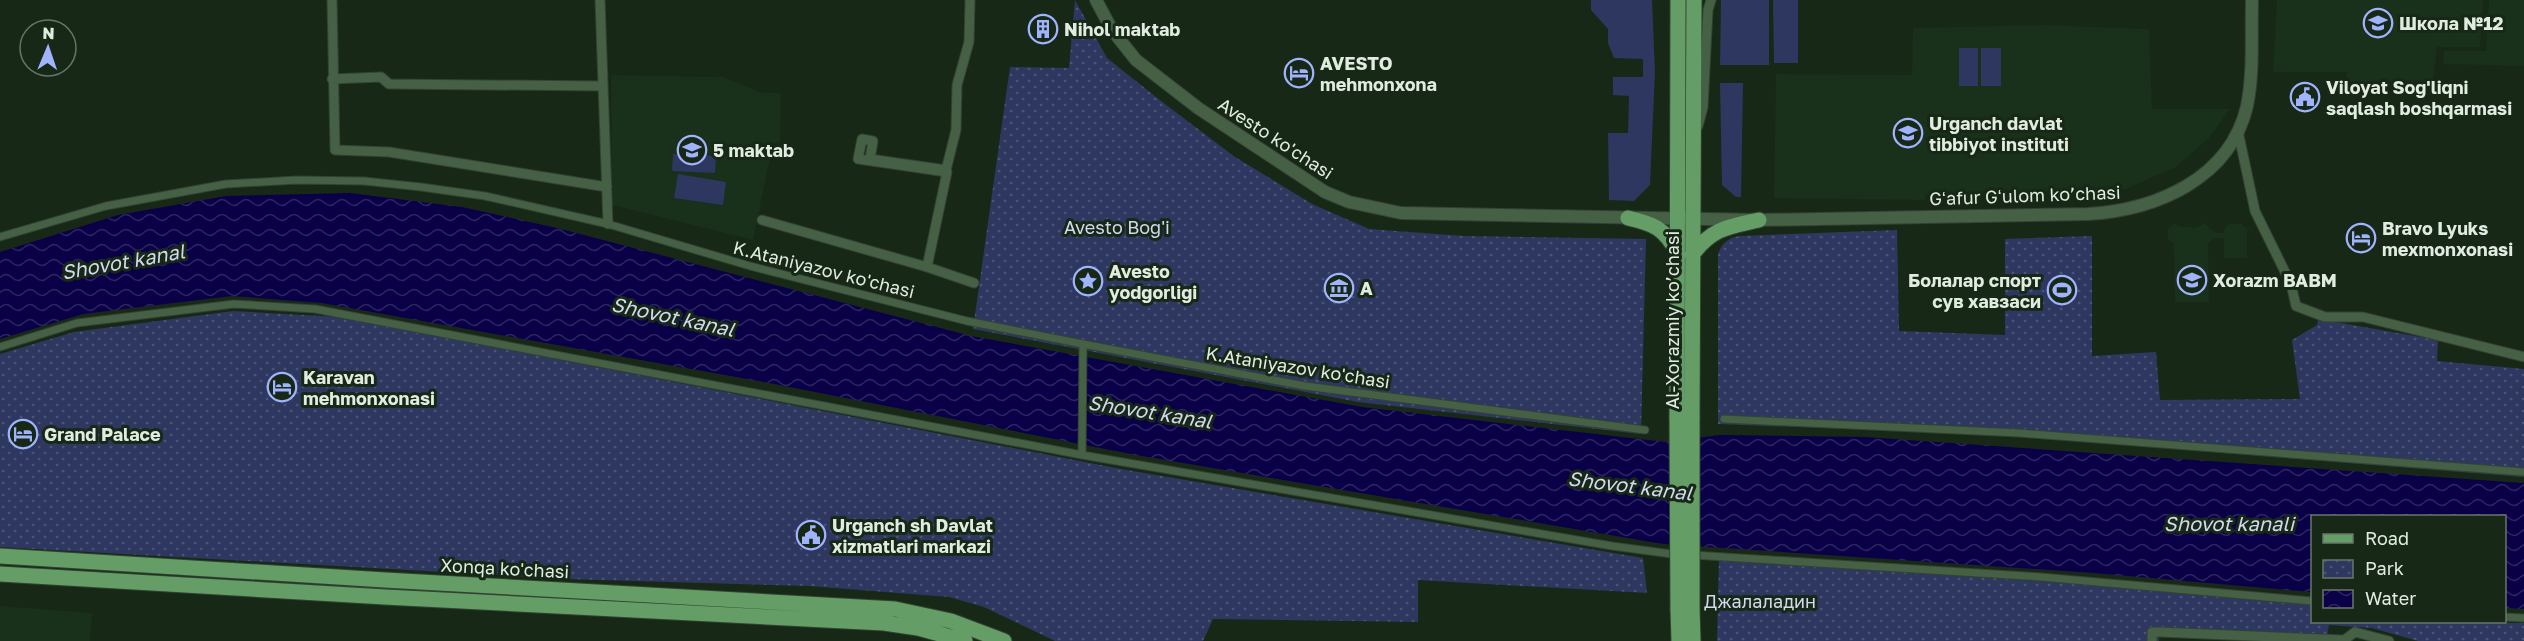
<svg xmlns="http://www.w3.org/2000/svg" width="2524" height="641" viewBox="0 0 2524 641" font-family="'Golos Text',sans-serif">
<style>
.built{fill:#19301a}
.grass{fill:#2e3760}
.park{fill:url(#park-dots)}
.water{fill:url(#water-waves)}
.lines{fill:none;stroke-linecap:round;stroke-linejoin:round}
.pedestrian-casing{stroke:#334333;stroke-width:9}
.minor-casing{stroke:#334333;stroke-width:11}
.tertiary-casing{stroke:#334333;stroke-width:14}
.primary-casing{stroke:#334333;stroke-width:17}
.pedestrian{stroke:#456045;stroke-width:7}
.minor{stroke:#456045;stroke-width:9}
.tertiary{stroke:#456045;stroke-width:12}
.primary{stroke:#649e66;stroke-width:15}
.primary-bridge-casing{stroke:#334333;stroke-width:17;stroke-linecap:butt}
.primary-bridge{stroke:#649e66;stroke-width:15}
.labels{text-anchor:middle;dominant-baseline:central;stroke-width:6;stroke-linejoin:round;paint-order:stroke}
.poi-label{font-size:18px;font-weight:bold;fill:#e1ece1;stroke:#172817;text-anchor:start}
.street-label{font-size:18px;fill:#e1ece1;stroke:#172817}
.park-label{font-size:18px;fill:#d2d8ed;stroke:#172817}
.water-label{font-size:20px;font-style:italic;fill:#d2d8ee;stroke:#172817}
</style>
<defs>
<pattern id="park-dots" width="8" height="8" patternUnits="userSpaceOnUse" patternTransform="scale(1.5)"><rect width="8" height="8" fill="#2e3760"/><path d="M2 2h.1M6 6h.1" fill="none" stroke="#4c5476" stroke-width="1.8" stroke-linecap="round"/></pattern>
<pattern id="water-waves" width="16" height="10" patternUnits="userSpaceOnUse" patternTransform="scale(1.5)"><rect width="16" height="10" fill="#0a0047"/><path d="M0 5q4-4 8 0t8 0" fill="none" stroke="#2d2561"/></pattern>
</defs>
<rect width="100%" height="100%" fill="#172817"/>
<path class="built" d="M 2277,0 L 2483,0 L 2480,47 L 2437,47 L 2433,80 L 2347,83 L 2347,72 L 2273,72 Z
M 2489,0 L 2524,0 L 2524,66 L 2443,64 L 2444,51 L 2486,51 Z
M 2044,25 L 2149,29 L 2152,109 L 2230,109 L 2209,138 L 2176,167 L 2126,189 L 1926,195 L 1925,200 L 1774,198 L 1776,74 L 1912,75 L 1913,28 Z
M 611,75 L 723,77 L 759,92 L 781,93 L 780,143 L 773,143 L 753,240 L 612,205 Z
M 2175,223 L 2178,226 L 2196,228 L 2204,223 L 2216,233 L 2224,233 L 2224,229 L 2229,224 L 2241,224 L 2247,229 L 2247,258 L 2224,258 L 2224,238 L 2214,238 L 2208,244 L 2209,302 L 2175,302 L 2174,243 L 2168,239 L 2168,229 Z
M 0,606 L 92,613 L 90,641 L 0,641 Z"/>
<path class="grass" d="M 1591,0 L 1652,0 L 1655,72 L 1650,185 L 1634,201 L 1609,200 L 1608,133 L 1628,133 L 1629,96 L 1613,95 L 1613,77 L 1643,77 L 1643,59 L 1614,58 L 1608,43 L 1608,29 L 1591,10 Z
M 1721,0 L 1769,0 L 1769,65 L 1720,65 Z
M 1773,0 L 1798,0 L 1798,63 L 1774,63 Z
M 1959,48 L 1978,48 L 1978,86 L 1959,86 Z
M 1981,48 L 2001,48 L 2001,86 L 1981,86 Z
M 1720,83 L 1743,83 L 1741,197 L 1736,197 L 1722,185 Z
M 673,154 L 716,156 L 715,173 L 672,171 Z
M 678,174 L 726,182 L 723,205 L 674,198 Z"/>
<path class="park" d="M 1075,0 L 1107,58 L 1161,101 L 1235,157 L 1312,204 L 1369,229 L 1464,236 L 1646,239 L 1641,434 L 1358,402 L 973,329 L 1010,67 L 1069,68 Z
M 1897,230 L 1899,331 L 2005,335 L 2005,239 L 2092,236 L 2092,356 L 2156,352 L 2160,400 L 2300,399 L 2292,340 L 2317,325 L 2318,319 L 2438,340 L 2437,361 L 2524,369 L 2524,477 L 2001,435 L 1718,424 L 1718,254 C 1722,243 1728,238 1739,236 Z
M 233,311 L 339,317 L 1121,469 L 1643,558 L 1647,593 L 1418,580 L 1418,622 L 1213,619 L 1203,641 L 1055,641 L 984,607 L 949,597 L 809,586 L 566,579 L 0,547 L 0,354 L 74,332 Z
M 1719,558 L 2148,589 L 2312,605 L 2312,622 L 2524,623 L 2524,641 L 2418,641 L 2372,628 L 2329,625 L 2327,636 L 2159,636 L 2159,641 L 1717,641 Z"/>
<path class="water" d="M 350,193 L 462,207 L 557,228 L 971,336 L 1362,407 L 1666,442 L 1719,435 L 1865,437 L 2524,483 L 2524,609 L 2505,608 L 2504,516 L 2312,516 L 2312,592 L 2094,573 L 1663,544 L 1136,455 L 769,383 L 322,303 L 232,296 L 83,314 L 0,339 L 0,252 L 118,215 L 226,196 Z"/>
<g class="lines">
<g class="pedestrian-casing">
<path id="pedestrian" d="M 0,237 L 106,206 L 226,184 L 296,180 L 364,181 L 421,187 L 485,196 L 608,224 L 750,266 L 967,321 L 1083,344 L 1305,386 L 1645,430
M 0,347 L 77,323 L 234,304 L 315,309 L 1082,455 L 1612,546 L 1679,555
M 1724,419 L 2019,433 L 2524,472
M 1082,455 L 1083,344
M 1693,555 L 2041,577 L 2312,601
M 2504,617 L 2524,618"/>
</g>
<g class="minor-casing">
<path id="minor" d="M 332,0 L 335,150 L 389,152 L 607,187
M 600,0 L 608,224
M 332,79 L 381,77 L 389,84 L 602,86
M 1698,126 L 1703,107 L 1708,10 L 1711,0
M 2238,131 L 2255,211 L 2291,284 L 2296,306 L 2325,317 L 2363,317 L 2524,357
M 762,220 L 927,267 L 974,283
M 927,267 L 947,172 L 858,159 L 862,139 L 873,141 L 870,159 L 946,170 L 956,130 L 957,85 L 969,42 L 970,0
M 2152,641 L 2152,632 L 2159,632 L 2344,640
M 2343,641 L 2355,632 L 2389,641"/>
</g>
<g class="tertiary-casing">
<path id="tertiary" d="M 1096,0 L 1112,30 L 1136,60 L 1198,108 L 1325,192 L 1349,202 L 1401,213 L 1759,220 L 2088,214 C 2156,210 2230,179 2247,106 C 2254,71 2251,35 2252,0"/>
</g>
<g class="primary-casing">
<path id="primary" d="M 1628,218 C 1654,224 1664,228 1677,252
M 1692,255 C 1712,228 1728,227 1759,220
M 1677,417 L 1678,0
M 1692,417 L 1694,0
M 0,556 L 385,580 L 895,609 L 951,621 L 1004,641
M 0,574 L 385,597 L 884,623 L 918,628 L 965,641
M 1678,609 L 1679,641
M 1692,609 L 1693,641"/>
</g>
<use href="#pedestrian" class="pedestrian"/>
<use href="#minor" class="minor"/>
<use href="#tertiary" class="tertiary"/>
<use href="#primary" class="primary"/>
<g class="primary-bridge-casing">
<path id="primary-bridge" d="M 1677,417 L 1678,609
M 1692,417 L 1692,609"/>
</g>
<use href="#primary-bridge" class="primary-bridge"/>
</g>
<defs>
<g id="school-ring" transform="scale(1.5)"><circle r="9.5" fill="#172817" stroke="#a0b3fd" stroke-width="1.5"/><path d="M0-5L7-2L0 1L-7-2ZM-4 1L0 2.5L4 1V4Q0 6-4 4Z" fill="#a0b3fd"/></g>
<g id="building-ring" transform="scale(1.5)"><circle r="9.5" fill="#172817" stroke="#a0b3fd" stroke-width="1.5"/><path d="M-4-6H4V6H1V3H-1V6H-4ZM-2.5-4.3h1.7v1.8h-1.7ZM.8-4.3h1.7v1.8H.8ZM-2.5-1h1.7V.8h-1.7ZM.8-1h1.7V.8H.8Z" fill="#a0b3fd"/></g>
<g id="hotel-ring" transform="scale(1.5)"><circle r="9.5" fill="#172817" stroke="#a0b3fd" stroke-width="1.5"/><path d="M-6-4.5h1.5V1H6V5H4.5V3h-9V5H-6ZM-4 0a1.8 1.8 0 1 1 3.6 0ZM.5 0V-2.5h3Q6-2.5 6 0Z" fill="#a0b3fd"/></g>
<g id="civic-ring" transform="scale(1.5)"><circle r="9.5" fill="#172817" stroke="#a0b3fd" stroke-width="1.5"/><path d="M-.6-6.5H3V-4.5H.6V-3L4-1V1h2V6H-6V1h2V-1L-.6-3ZM-1.2 2.5V6h2.4V2.5Z" fill="#a0b3fd"/></g>
<g id="university-ring" transform="scale(1.5)"><circle r="9.5" fill="#172817" stroke="#a0b3fd" stroke-width="1.5"/><path d="M0-5L7-2L0 1L-7-2ZM-4 1L0 2.5L4 1V4Q0 6-4 4Z" fill="#a0b3fd"/></g>
<g id="sight-ring" transform="scale(1.5)"><circle r="9.5" fill="#172817" stroke="#a0b3fd" stroke-width="1.5"/><path d="M0-6L1.8-2.2L6-1.7L2.9 1.2L3.7 5.4L0 3.3L-3.7 5.4L-2.9 1.2L-6-1.7L-1.8-2.2Z" fill="#a0b3fd"/></g>
<g id="museum-ring" transform="scale(1.5)"><circle r="9.5" fill="#172817" stroke="#a0b3fd" stroke-width="1.5"/><path d="M0-6L6-3V-2H-6V-3ZM-5-1h2V3h-2ZM-1-1h2V3h-2ZM3-1h2V3H3ZM-6 4H6V6H-6Z" fill="#a0b3fd"/></g>
<g id="stadium-ring" transform="scale(1.5)"><circle r="9.5" fill="#172817" stroke="#a0b3fd" stroke-width="1.5"/><path d="M0-5a6.5 5 0 1 0 0 10a6.5 5 0 1 0 0-10ZM-3.5-1.8h7v3.6h-7Z" fill="#a0b3fd"/></g>
</defs>
<g fill-rule="evenodd">
<use href="#school-ring" x="2378" y="23"/>
<use href="#building-ring" x="1043" y="29"/>
<use href="#hotel-ring" x="1299" y="73"/>
<use href="#civic-ring" x="2305" y="97"/>
<use href="#university-ring" x="1908" y="133"/>
<use href="#school-ring" x="692" y="150"/>
<use href="#hotel-ring" x="2361" y="238"/>
<use href="#university-ring" x="2192" y="280"/>
<use href="#sight-ring" x="1088" y="281"/>
<use href="#museum-ring" x="1339" y="288"/>
<use href="#stadium-ring" x="2062" y="290"/>
<use href="#hotel-ring" x="282" y="387"/>
<use href="#hotel-ring" x="23" y="434"/>
<use href="#civic-ring" x="811" y="535"/>
</g>
<g class="labels">
<g class="poi-label">
<text x="2399" y="23">Школа №12</text>
<text x="1064" y="29">Nihol maktab</text>
<text x="1320" y="63">AVESTO<tspan x="1320" dy="21">mehmonxona</tspan></text>
<text x="2326" y="87">Viloyat Sog'liqni<tspan x="2326" dy="21">saqlash boshqarmasi</tspan></text>
<text x="1929" y="123">Urganch davlat<tspan x="1929" dy="21">tibbiyot instituti</tspan></text>
<text x="713" y="150">5 maktab</text>
<text x="2382" y="228">Bravo Lyuks<tspan x="2382" dy="21">mexmonxonasi</tspan></text>
<text x="1109" y="271">Avesto<tspan x="1109" dy="21">yodgorligi</tspan></text>
<text x="2041" y="280" text-anchor="end">Болалар спорт<tspan x="2041" dy="21">сув хавзаси</tspan></text>
<text x="2213" y="280">Xorazm BABM</text>
<text x="1360" y="288">A</text>
<text x="303" y="377">Karavan<tspan x="303" dy="21">mehmonxonasi</tspan></text>
<text x="44" y="434">Grand Palace</text>
<text x="832" y="525">Urganch sh Davlat<tspan x="832" dy="21">xizmatlari markazi</tspan></text>
</g>
<g class="street-label">
<text transform="translate(1276 138) rotate(33)">Avesto ko'chasi</text>
<text transform="translate(2025 195) rotate(-2)">Gʻafur Gʻulom ko’chasi</text>
<text transform="translate(824 269) rotate(14)">K.Ataniyazov ko'chasi</text>
<text transform="translate(1672 320) rotate(-90)">Al-Xorazmiy ko’chasi</text>
<text transform="translate(1298 367) rotate(9)">K.Ataniyazov ko'chasi</text>
<text transform="translate(505 568) rotate(3)">Xonqa ko'chasi</text>
</g>
<g class="park-label">
<text x="1117" y="227">Avesto Bog'i</text>
<text x="1760" y="601">Джалаладин</text>
</g>
<g class="water-label">
<text transform="translate(123 261) rotate(-10)">Shovot kanal</text>
<text transform="translate(673 316) rotate(12)">Shovot kanal</text>
<text transform="translate(1150 411) rotate(9)">Shovot kanal</text>
<text transform="translate(1630 485) rotate(7)">Shovot kanal</text>
<text x="2229" y="523">Shovot kanali</text>
</g>
</g>
<rect x="2311" y="515" width="195" height="108" fill="#172817" stroke="#687668" stroke-width="1.5"/>
<rect x="2323" y="534" width="30" height="9" fill="#649e66" stroke="#687668" stroke-width="1.5"/>
<text x="2365" y="545" font-size="18" fill="#e1ece1">Road</text>
<rect x="2323" y="560" width="30" height="18" fill="url(#park-dots)" stroke="#687668" stroke-width="1.5"/>
<text x="2365" y="575" font-size="18" fill="#e1ece1">Park</text>
<rect x="2323" y="590" width="30" height="18" fill="url(#water-waves)" stroke="#687668" stroke-width="1.5"/>
<text x="2365" y="605" font-size="18" fill="#e1ece1">Water</text>
<g transform="translate(48 48) rotate(2)"><circle r="28" fill="#172817" stroke="#687668" stroke-width="1.5"/>
<path d="M0-4.5L10 22L0 15L-10 22Z" fill="#a0b3fd"/>
<text y="-9" font-size="16" font-weight="bold" text-anchor="middle" fill="#e1ece1">N</text>
</g>
</svg>
